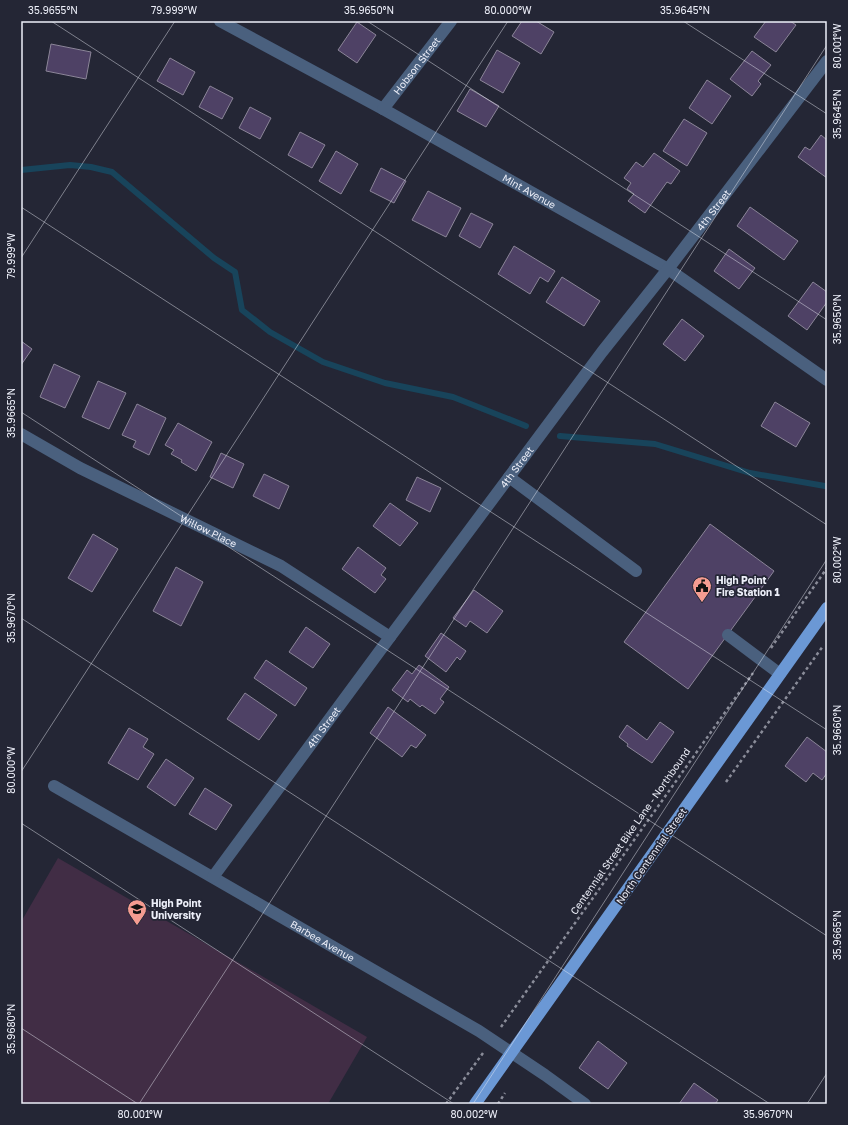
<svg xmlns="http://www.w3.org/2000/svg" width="848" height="1125" viewBox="0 0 848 1125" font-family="'Golos Text',sans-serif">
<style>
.green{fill:#412d45}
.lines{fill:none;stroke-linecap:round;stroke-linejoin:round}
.stream{stroke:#18445b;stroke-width:6}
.building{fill:#4e4165;stroke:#8b8598}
.path{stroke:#8a8c99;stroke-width:2.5;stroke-dasharray:3 3;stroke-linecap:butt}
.minor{stroke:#4a607e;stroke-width:12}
.major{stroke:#6b98d5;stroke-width:12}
.ticks{fill:none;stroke:#edeff9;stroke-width:1;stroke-opacity:0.45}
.labels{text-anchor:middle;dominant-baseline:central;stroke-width:3.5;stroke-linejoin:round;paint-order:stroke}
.street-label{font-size:10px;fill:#edeff9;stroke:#242635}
.poi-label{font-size:10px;font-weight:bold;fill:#edeff9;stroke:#242635;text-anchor:start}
.neatline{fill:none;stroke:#edeff9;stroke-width:1.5}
.ticks-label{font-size:10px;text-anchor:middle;fill:#edeff9}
</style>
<rect width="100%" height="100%" fill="#242635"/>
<path class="green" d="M 58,858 L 367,1037 L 328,1104 L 21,1104 L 21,922 Z"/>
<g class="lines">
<path class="stream" d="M 21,170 L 70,165 L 91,167 L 112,172 L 214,258 L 235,272 L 242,310 L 270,332 L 323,362 L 385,383 L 453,397 L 526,426
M 560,436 L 655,444 L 750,473 L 825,486"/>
</g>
<path class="building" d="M 522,21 L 536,21 L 554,32 L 541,54 L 512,36 Z
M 766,21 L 790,21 L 796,25 L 776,52 L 754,37 Z
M 357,22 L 376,35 L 357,63 L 338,50 Z
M 51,44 L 91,52 L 86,79 L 46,71 Z
M 497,50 L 520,63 L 503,93 L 480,80 Z
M 752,51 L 771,65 L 758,81 L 761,84 L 752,96 L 730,79 Z
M 170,58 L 195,72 L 183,95 L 157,81 Z
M 707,80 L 731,96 L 712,124 L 689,108 Z
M 210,86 L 233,98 L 222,119 L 199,107 Z
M 470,89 L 499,106 L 486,127 L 457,111 Z
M 250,107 L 271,118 L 260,139 L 239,128 Z
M 684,119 L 707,133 L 687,166 L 663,151 Z
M 300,132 L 325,145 L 312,168 L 288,155 Z
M 821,135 L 827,140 L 827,178 L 798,157 L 805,147 L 810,150 Z
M 336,151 L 358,164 L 341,194 L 319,181 Z
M 654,153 L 680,171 L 671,184 L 667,182 L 645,213 L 628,201 L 634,194 L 627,189 L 631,183 L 624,178 L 636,162 L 643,167 Z
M 381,168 L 406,181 L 394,203 L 370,191 Z
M 428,191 L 461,208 L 446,237 L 412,220 Z
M 750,207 L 798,241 L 784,260 L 737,226 Z
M 471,213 L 493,224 L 480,248 L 459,236 Z
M 514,246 L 555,271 L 548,282 L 540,277 L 530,294 L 498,274 Z
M 729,249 L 755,268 L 739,289 L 714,271 Z
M 562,277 L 600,301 L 584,326 L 546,302 Z
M 813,282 L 827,292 L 827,302 L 807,330 L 788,316 Z
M 682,319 L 704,336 L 685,361 L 663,344 Z
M 21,341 L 32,349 L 21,365 Z
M 54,364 L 80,376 L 65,408 L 40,397 Z
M 98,381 L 126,393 L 109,429 L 82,417 Z
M 775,402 L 810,423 L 796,447 L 761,426 Z
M 137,404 L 166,418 L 149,455 L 133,447 L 136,441 L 122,435 Z
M 178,423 L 212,442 L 196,471 L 181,462 L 182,460 L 171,454 L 174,450 L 165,445 Z
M 221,453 L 244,464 L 233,488 L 210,477 Z
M 264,474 L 289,486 L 279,509 L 253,496 Z
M 417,477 L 441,488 L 430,512 L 406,500 Z
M 390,503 L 418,523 L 400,546 L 373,526 Z
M 710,524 L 774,571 L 688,689 L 624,642 Z
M 93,534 L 118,549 L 92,592 L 68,578 Z
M 358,547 L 386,568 L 381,575 L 386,579 L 375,593 L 342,569 Z
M 176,567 L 203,582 L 181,626 L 153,611 Z
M 474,590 L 503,611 L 487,633 L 470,621 L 466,627 L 453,618 Z
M 306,627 L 330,644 L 313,668 L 289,652 Z
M 441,633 L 466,651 L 460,660 L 457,657 L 446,672 L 425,656 Z
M 266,660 L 307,688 L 295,706 L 254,678 Z
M 419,665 L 449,687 L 440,699 L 444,702 L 435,714 L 422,705 L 420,707 L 410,699 L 408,702 L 392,690 L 407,670 L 412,674 Z
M 245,693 L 277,715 L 259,740 L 227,719 Z
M 388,707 L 426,735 L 416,748 L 411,745 L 402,757 L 370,733 Z
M 660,722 L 674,732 L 652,763 L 627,746 L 628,744 L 619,737 L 627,725 L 647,740 Z
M 129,728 L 148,739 L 143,747 L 154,754 L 138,780 L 108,763 Z
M 807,737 L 827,752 L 827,773 L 822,780 L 813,773 L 806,782 L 785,766 Z
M 166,759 L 194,778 L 175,806 L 147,787 Z
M 205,788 L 232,805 L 216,830 L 189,814 Z
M 598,1041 L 627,1063 L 608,1089 L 579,1068 Z
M 694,1083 L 718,1100 L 715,1104 L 679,1104 Z"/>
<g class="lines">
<path class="path" d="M 771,648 L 827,568
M 726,782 L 823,646
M 501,1027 L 753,673
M 446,1104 L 483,1053
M 498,1104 L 505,1093"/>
<g class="minor">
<path id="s1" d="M 220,21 L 383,109 L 668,269 L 827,380"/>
<path id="s2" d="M 383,109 L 451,21"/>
<path id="s3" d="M 21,434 L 80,468 L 281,566 L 390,637"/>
<path d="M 509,477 L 636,571"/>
<path d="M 728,635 L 780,674"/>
<path id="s4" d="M 54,786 L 479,1031 L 545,1075 L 585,1104"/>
<path id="s5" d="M 213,877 L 390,637 L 602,352 L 668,269 L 827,61"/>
</g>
<path class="major" d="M 475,1104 L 827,608"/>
</g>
<path class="ticks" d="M 51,21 L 827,525M 367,21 L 827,320M 683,21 L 827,114M 21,207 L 827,730M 21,258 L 175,21M 21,412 L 827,936M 21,618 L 770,1104M 21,772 L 508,21M 21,823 L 454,1104M 21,1028 L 138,1104M 139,1104 L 827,45M 473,1104 L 827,559M 807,1104 L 827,1073"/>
<defs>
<g id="civic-pin" transform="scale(1)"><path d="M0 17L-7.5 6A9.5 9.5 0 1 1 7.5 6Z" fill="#f59c91" stroke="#242635"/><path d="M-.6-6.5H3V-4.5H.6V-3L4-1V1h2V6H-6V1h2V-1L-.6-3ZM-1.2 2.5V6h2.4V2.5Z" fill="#111"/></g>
<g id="university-pin" transform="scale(1)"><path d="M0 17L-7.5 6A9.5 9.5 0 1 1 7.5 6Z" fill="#f59c91" stroke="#242635"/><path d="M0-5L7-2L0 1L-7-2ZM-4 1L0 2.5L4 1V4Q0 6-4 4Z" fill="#111"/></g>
</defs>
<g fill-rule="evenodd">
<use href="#civic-pin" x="702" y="586"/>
<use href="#university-pin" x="137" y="909"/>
</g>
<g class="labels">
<g class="street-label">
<text stroke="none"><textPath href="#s2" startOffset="55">Hobson Street</textPath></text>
<text stroke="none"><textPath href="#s1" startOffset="353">Mint Avenue</textPath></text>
<text stroke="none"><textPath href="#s5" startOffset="834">4th Street</textPath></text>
<text stroke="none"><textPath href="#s5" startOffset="510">4th Street</textPath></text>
<text stroke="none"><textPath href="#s3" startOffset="211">Willow Place</textPath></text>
<text stroke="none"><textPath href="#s5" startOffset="186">4th Street</textPath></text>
<text transform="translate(630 831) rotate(-55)">Centennial Street Bike Lane - Northbound</text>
<text transform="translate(651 856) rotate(-55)">North Centennial Street</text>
<text stroke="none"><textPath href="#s4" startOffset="310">Barbee Avenue</textPath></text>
</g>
<g class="poi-label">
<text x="716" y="580">High Point<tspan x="716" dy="12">Fire Station 1</tspan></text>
<text x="151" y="903">High Point<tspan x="151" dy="12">University</tspan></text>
</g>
</g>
<rect width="848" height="1125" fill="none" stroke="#242635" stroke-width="44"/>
<rect x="22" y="22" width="804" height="1081" class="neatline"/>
<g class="ticks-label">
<text x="53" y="14">35.9655°N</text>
<text x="174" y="14">79.999°W</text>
<text x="369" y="14">35.9650°N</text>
<text x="508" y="14">80.000°W</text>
<text x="685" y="14">35.9645°N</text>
<text transform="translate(837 46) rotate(-90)" y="4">80.001°W</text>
<text transform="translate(837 114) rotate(-90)" y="4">35.9645°N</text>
<text transform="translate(11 256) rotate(-90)" y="4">79.999°W</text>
<text transform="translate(837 319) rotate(-90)" y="4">35.9650°N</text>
<text transform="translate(11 413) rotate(-90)" y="4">35.9665°N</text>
<text transform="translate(837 560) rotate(-90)" y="4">80.002°W</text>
<text transform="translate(11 618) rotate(-90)" y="4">35.9670°N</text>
<text transform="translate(837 730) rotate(-90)" y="4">35.9660°N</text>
<text transform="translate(11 770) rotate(-90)" y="4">80.000°W</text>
<text transform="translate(837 935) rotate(-90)" y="4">35.9665°N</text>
<text transform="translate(11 1029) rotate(-90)" y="4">35.9680°N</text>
<text x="140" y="1118">80.001°W</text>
<text x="474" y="1118">80.002°W</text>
<text x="768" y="1118">35.9670°N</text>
</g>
</svg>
